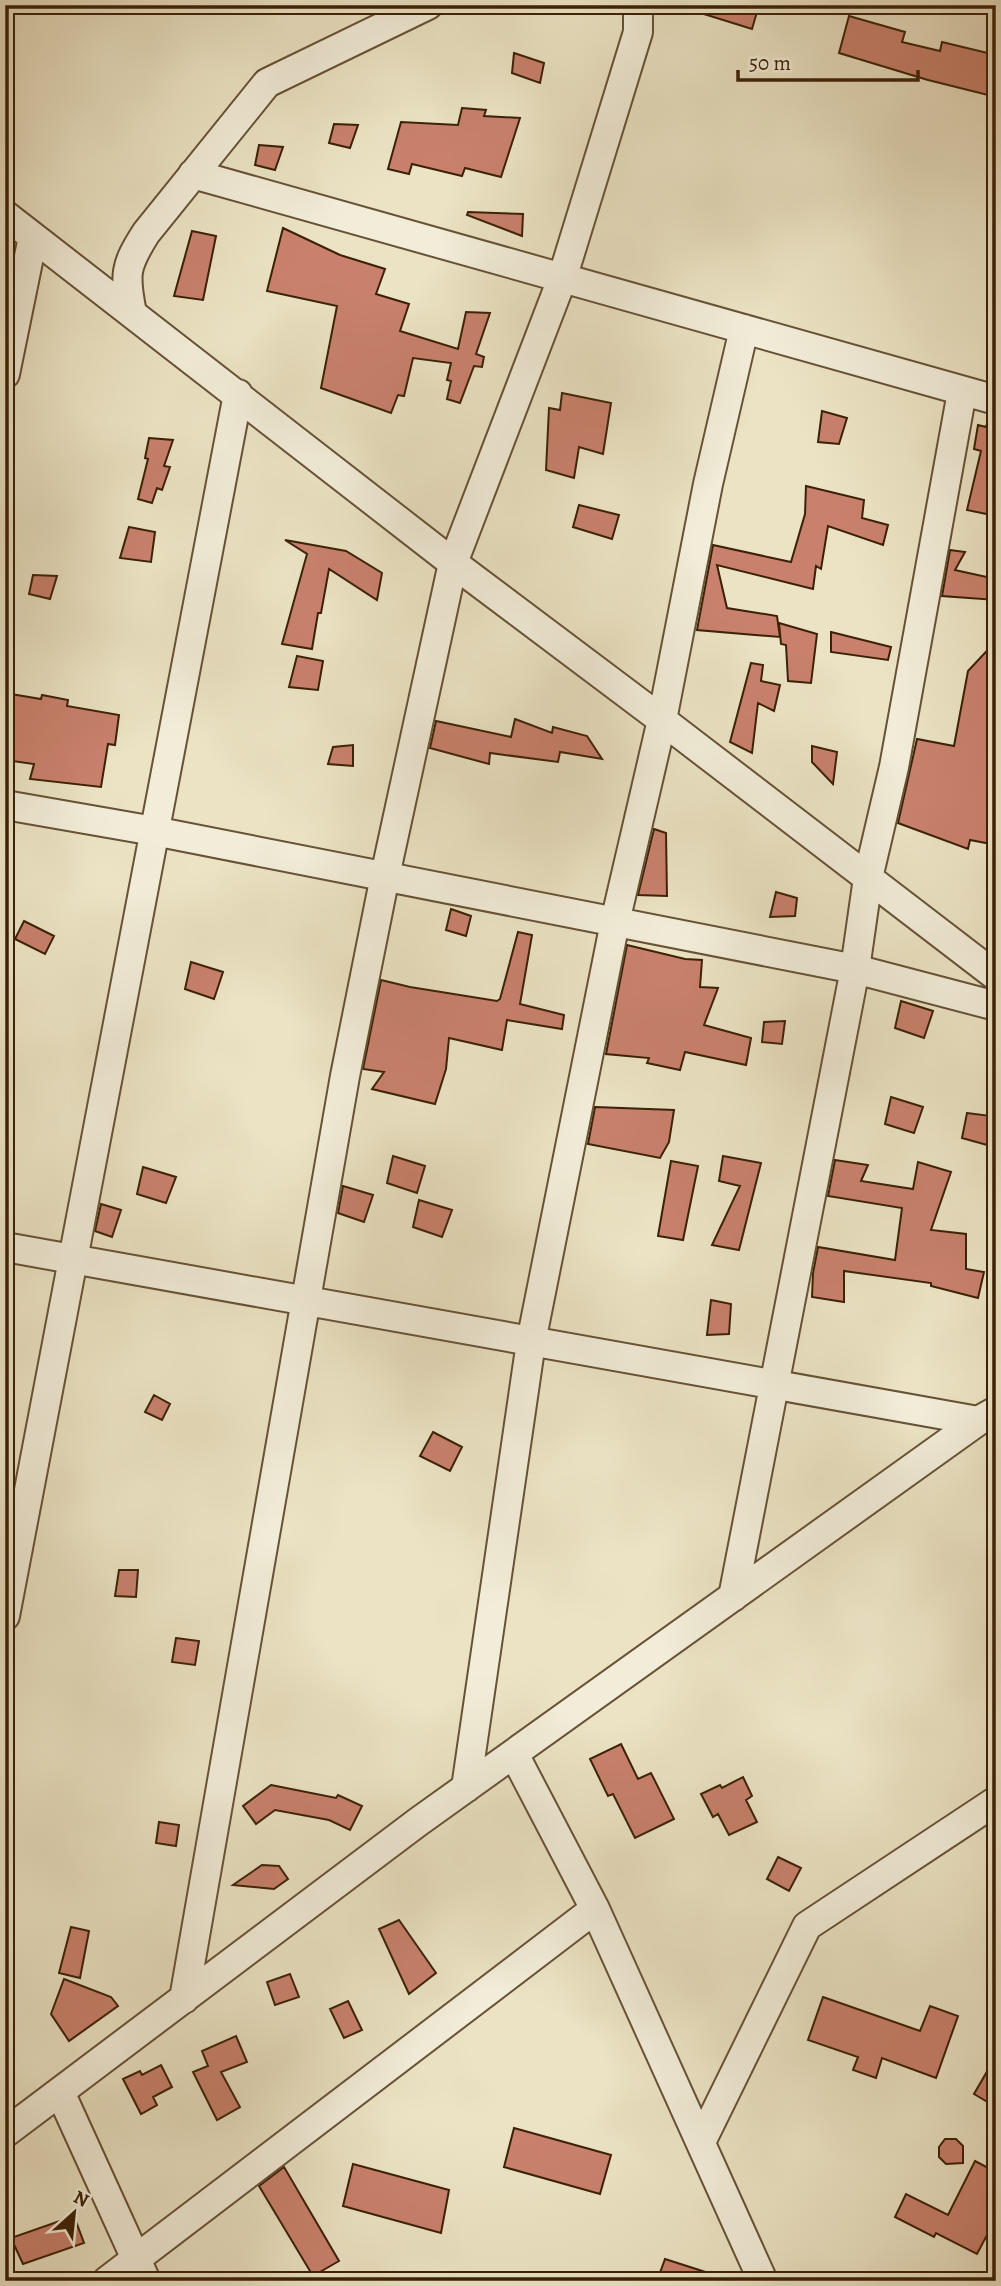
<svg xmlns="http://www.w3.org/2000/svg" width="1001" height="2286" viewBox="0 0 1001 2286" font-family="Alegreya,serif">
<style>
.building{fill:#c9816d;stroke:#3b2106;stroke-width:2}
.lines{fill:none;stroke-linecap:round;stroke-linejoin:round}
.street-casing{stroke:#675236;stroke-width:32}
.street{stroke:#f2edd9;stroke-width:28}
</style>
<rect width="100%" height="100%" fill="#ebe3c4"/>
<filter id="stains"><feTurbulence type="fractalNoise" baseFrequency=".00286" numOctaves="4"/><feColorMatrix values="0 0 0 0 .2 0 0 0 0 .09 0 0 0 0 .02 0 0 0 .5 -.17"/></filter>
<radialGradient id="worn" r=".72"><stop offset=".6" stop-color="#630" stop-opacity="0"/><stop offset="1" stop-color="#630" stop-opacity=".3"/></radialGradient>
<path class="building" d="M 692,5 L 759,5 L 752,29 L 691,10 Z
M 849,16 L 905,32 L 902,42 L 940,51 L 942,42 L 996,55 L 996,97 L 928,80 L 839,53 Z
M 514,53 L 544,63 L 540,83 L 512,73 Z
M 462,108 L 486,110 L 484,116 L 520,118 L 501,177 L 465,168 L 462,176 L 412,164 L 409,174 L 388,169 L 401,122 L 458,125 Z
M 334,124 L 358,125 L 350,148 L 329,143 Z
M 259,145 L 283,147 L 275,170 L 255,165 Z
M 468,212 L 523,214 L 522,236 L 467,215 Z
M 283,228 L 340,255 L 385,269 L 376,294 L 409,304 L 400,331 L 458,349 L 466,312 L 490,313 L 476,354 L 484,357 L 482,367 L 474,366 L 460,403 L 447,399 L 451,381 L 447,380 L 451,363 L 413,358 L 404,396 L 398,395 L 391,413 L 321,388 L 337,306 L 267,291 Z
M 192,231 L 216,236 L 203,300 L 174,296 Z
M 562,393 L 611,403 L 603,454 L 579,447 L 574,478 L 546,470 L 549,408 L 560,410 Z
M 822,411 L 847,418 L 839,444 L 818,442 Z
M 988,420 L 996,421 L 996,516 L 967,510 L 981,451 L 974,449 L 978,425 L 986,427 Z
M 149,438 L 173,440 L 164,466 L 170,467 L 162,490 L 157,488 L 152,503 L 138,499 L 148,459 L 145,458 Z
M 806,486 L 864,500 L 862,518 L 888,525 L 883,545 L 828,526 L 821,569 L 816,566 L 813,589 L 717,565 L 727,608 L 777,616 L 780,637 L 697,630 L 713,545 L 791,562 L 805,514 Z
M 579,505 L 619,515 L 612,539 L 573,527 Z
M 129,527 L 155,532 L 151,562 L 120,558 Z
M 285,540 L 346,551 L 382,573 L 377,600 L 329,569 L 321,613 L 318,613 L 312,649 L 282,644 L 307,554 Z
M 950,550 L 965,552 L 955,570 L 996,579 L 996,600 L 942,596 Z
M 33,575 L 57,576 L 50,599 L 29,594 Z
M 779,623 L 817,634 L 811,683 L 788,681 L 786,645 L 781,644 Z
M 831,632 L 891,647 L 888,660 L 831,652 Z
M 996,641 L 996,845 L 970,840 L 968,849 L 898,823 L 917,739 L 954,746 L 968,671 Z
M 297,656 L 323,661 L 318,690 L 289,687 Z
M 751,663 L 763,665 L 761,681 L 780,685 L 774,711 L 758,703 L 752,753 L 730,742 Z
M 5,693 L 41,699 L 42,695 L 68,700 L 67,706 L 119,715 L 115,745 L 108,744 L 101,787 L 30,779 L 34,764 L 5,760 Z
M 515,719 L 552,733 L 553,727 L 587,736 L 602,759 L 560,752 L 558,762 L 490,753 L 489,764 L 430,748 L 436,721 L 511,737 Z
M 353,745 L 353,766 L 328,764 L 333,747 Z
M 812,746 L 837,752 L 833,784 L 812,762 Z
M 654,829 L 666,833 L 667,896 L 638,895 Z
M 776,892 L 797,898 L 795,916 L 770,917 Z
M 451,909 L 471,916 L 466,936 L 446,930 Z
M 24,921 L 54,936 L 45,954 L 15,939 Z
M 518,932 L 532,935 L 520,1004 L 564,1015 L 562,1029 L 507,1020 L 502,1050 L 449,1038 L 446,1069 L 435,1104 L 372,1089 L 384,1072 L 363,1069 L 381,980 L 410,987 L 497,1001 L 500,999 Z
M 627,945 L 685,959 L 702,960 L 700,987 L 718,988 L 704,1025 L 751,1038 L 746,1065 L 685,1052 L 680,1070 L 647,1063 L 649,1058 L 606,1054 Z
M 191,962 L 223,972 L 214,999 L 185,989 Z
M 901,1001 L 933,1011 L 924,1038 L 895,1028 Z
M 785,1021 L 782,1044 L 762,1042 L 764,1022 Z
M 891,1097 L 923,1107 L 914,1133 L 885,1124 Z
M 595,1107 L 674,1110 L 669,1142 L 660,1158 L 588,1144 Z
M 967,1113 L 991,1116 L 987,1145 L 962,1138 Z
M 393,1156 L 425,1166 L 417,1193 L 387,1183 Z
M 723,1156 L 761,1163 L 739,1250 L 712,1245 L 740,1186 L 719,1181 Z
M 835,1160 L 868,1165 L 861,1181 L 913,1189 L 918,1162 L 951,1172 L 931,1230 L 966,1234 L 966,1269 L 984,1272 L 978,1298 L 931,1286 L 931,1283 L 844,1271 L 844,1302 L 812,1297 L 813,1273 L 818,1247 L 895,1260 L 902,1208 L 828,1196 Z
M 671,1161 L 698,1166 L 683,1240 L 658,1236 Z
M 143,1167 L 176,1177 L 166,1203 L 137,1194 Z
M 343,1186 L 373,1195 L 364,1222 L 338,1213 Z
M 419,1200 L 452,1210 L 442,1237 L 413,1227 Z
M 101,1204 L 121,1210 L 112,1237 L 95,1231 Z
M 711,1300 L 731,1304 L 729,1334 L 707,1335 Z
M 154,1395 L 170,1404 L 162,1420 L 145,1412 Z
M 433,1432 L 462,1447 L 450,1471 L 420,1456 Z
M 119,1570 L 138,1570 L 136,1597 L 115,1596 Z
M 176,1638 L 199,1641 L 195,1665 L 172,1662 Z
M 621,1744 L 638,1779 L 651,1773 L 674,1819 L 635,1838 L 613,1794 L 608,1796 L 590,1759 Z
M 743,1777 L 752,1796 L 746,1800 L 757,1822 L 729,1835 L 718,1814 L 713,1817 L 701,1794 L 720,1785 L 722,1788 Z
M 271,1785 L 336,1798 L 338,1795 L 362,1806 L 350,1830 L 329,1820 L 275,1810 L 256,1824 L 243,1806 Z
M 159,1822 L 179,1825 L 176,1846 L 156,1843 Z
M 778,1857 L 801,1868 L 789,1891 L 767,1879 Z
M 262,1865 L 279,1866 L 288,1879 L 274,1889 L 233,1885 Z
M 399,1920 L 436,1973 L 409,1994 L 379,1929 Z
M 71,1927 L 89,1931 L 80,1978 L 59,1973 Z
M 290,1974 L 299,1997 L 275,2005 L 267,1982 Z
M 64,1979 L 111,1997 L 118,2006 L 69,2041 L 51,2014 Z
M 823,1997 L 920,2031 L 930,2006 L 958,2016 L 936,2078 L 882,2058 L 876,2078 L 853,2070 L 858,2057 L 808,2040 Z
M 348,2001 L 362,2030 L 344,2038 L 330,2009 Z
M 236,2036 L 247,2062 L 221,2072 L 240,2107 L 217,2120 L 193,2072 L 208,2066 L 202,2051 Z
M 996,2056 L 996,2107 L 974,2094 Z
M 161,2065 L 172,2087 L 153,2097 L 157,2105 L 141,2114 L 123,2079 L 140,2071 L 142,2075 Z
M 514,2128 L 611,2155 L 600,2194 L 504,2167 Z
M 945,2139 L 956,2139 L 963,2146 L 963,2163 L 946,2164 L 939,2157 L 939,2147 Z
M 975,2161 L 996,2172 L 996,2218 L 977,2254 L 936,2233 L 934,2237 L 895,2217 L 906,2194 L 948,2215 Z
M 353,2164 L 449,2190 L 441,2233 L 343,2206 Z
M 284,2167 L 339,2261 L 313,2276 L 259,2186 Z
M 74,2216 L 84,2243 L 23,2264 L 11,2238 Z
M 665,2259 L 721,2277 L 720,2281 L 657,2281 Z"/>
<g class="lines">
<g class="street-casing">
<path id="street" d="M 193,174 L 996,400
M 5,215 L 453,563 L 662,720 L 996,976
M 132,313 C 124,274 125,266 146,233 L 267,83 L 428,5
M 5,374 L 33,237
M 5,805 L 154,831 L 855,969 L 996,1006
M 5,1247 L 978,1421
M 733,1597 L 855,969 L 868,878 L 894,767 L 962,392
M 5,1616 L 238,394
M 514,1754 L 595,1909 L 763,2281
M 466,1788 L 531,1342 L 615,922 L 662,720 L 708,484 L 744,329
M 184,1999 L 345,1076 L 385,876 L 453,563 L 562,279 L 638,32 L 638,5
M 60,2092 L 146,2281
M 5,2133 L 418,1822 L 978,1421 L 996,1411
M 701,2142 L 807,1926 L 996,1801
M 107,2281 L 595,1909"/>
</g>
<use href="#street" class="street"/>
</g>
<rect width="1001" height="2286" fill="none" stroke="#ebe3c4" stroke-width="28"/>
<rect x="7" y="7" width="987" height="2272" fill="none" stroke="#3b2106" stroke-width="3.5"/>
<rect x="14" y="14" width="973" height="2258" fill="none" stroke="#3b2106" stroke-width="2"/>
<g transform="translate(74 2213) rotate(27)" stroke="#f2edd9" stroke-width="5" paint-order="stroke">
<path d="M0-5L12 26L0 18L-12 26Z" fill="#3b2106"/>
<text y="-10" font-size="19" font-weight="bold" text-anchor="middle" fill="#3b2106">N</text>
</g>
<path d="M738 70v10h180v-10" fill="none" stroke="#3b2106" stroke-width="3.5"/>
<text x="749" y="70" font-size="21" fill="#3b2106" stroke="#f2edd9" stroke-width="5" paint-order="stroke">50 m</text>
<rect width="100%" height="100%" filter="url(#stains)"/>
<rect width="100%" height="100%" fill="url(#worn)"/>
</svg>
